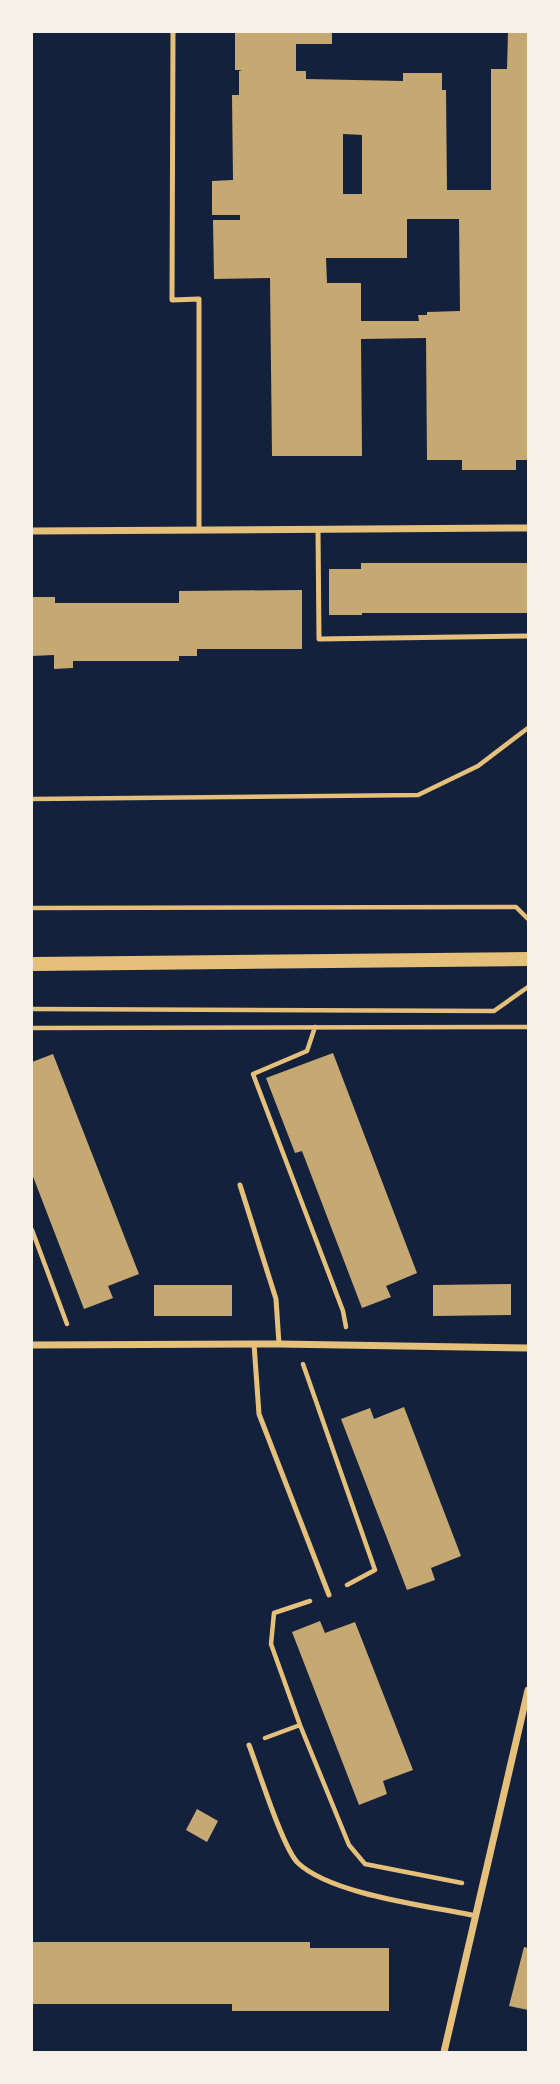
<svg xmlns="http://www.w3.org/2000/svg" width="560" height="2084" viewBox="0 0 560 2084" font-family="'Work Sans',sans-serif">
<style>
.building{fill:#c6a872;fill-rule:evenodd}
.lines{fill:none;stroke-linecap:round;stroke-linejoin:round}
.path{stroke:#e5c07b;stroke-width:4.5}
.service{stroke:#e5c07b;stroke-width:5}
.minor{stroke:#e5c07b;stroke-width:7}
.secondary{stroke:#e5c07b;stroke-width:14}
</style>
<rect width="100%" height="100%" fill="#14213d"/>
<path class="building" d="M 235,32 L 332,32 L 332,44 L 296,44 L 296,71 L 306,71 L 306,79 L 403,81 L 403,73 L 442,73 L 442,90 L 446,90 L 447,190 L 491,190 L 491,69 L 507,69 L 508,32 L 528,32 L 528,460 L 516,460 L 516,470 L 462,470 L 462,460 L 427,460 L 426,338 L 361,339 L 362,456 L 272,456 L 270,278 L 214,279 L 213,220 L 240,220 L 240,215 L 212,215 L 212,181 L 233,180 L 232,95 L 239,95 L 239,71 L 242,70 L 235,70 ZM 343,134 L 362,135 L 362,194 L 343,194 ZM 407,219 L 459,219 L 460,311 L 427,312 L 427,315 L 418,315 L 419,321 L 361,321 L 361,283 L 327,283 L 326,258 L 407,258 Z
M 361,563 L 528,563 L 528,613 L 362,613 L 362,615 L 329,615 L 329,569 L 361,569 Z
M 302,590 L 302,649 L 197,649 L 197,656 L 179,656 L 179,661 L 73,661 L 73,668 L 54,669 L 54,655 L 32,656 L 32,597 L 55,597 L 55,603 L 179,603 L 179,591 Z
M 333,1053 L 417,1273 L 386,1286 L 391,1297 L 362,1308 L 302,1151 L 295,1153 L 266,1078 Z
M 53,1054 L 139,1274 L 108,1286 L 113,1298 L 84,1309 L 32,1174 L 32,1062 Z
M 511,1284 L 511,1315 L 433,1316 L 433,1285 Z
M 154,1285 L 232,1285 L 232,1316 L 154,1316 Z
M 404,1407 L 461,1556 L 431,1568 L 435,1580 L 407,1590 L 341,1419 L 370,1408 L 374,1419 Z
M 320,1621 L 325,1633 L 355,1622 L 413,1770 L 383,1781 L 387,1794 L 359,1805 L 292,1632 Z
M 197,1809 L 218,1821 L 207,1842 L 186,1830 Z
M 32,1942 L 310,1942 L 310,1948 L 389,1948 L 389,2011 L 232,2011 L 232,2004 L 32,2004 Z
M 524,1947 L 528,1948 L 528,2010 L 509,2006 Z"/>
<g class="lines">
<path class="path" d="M 32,799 L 418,795 L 478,766 L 528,728
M 32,908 L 516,907 L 528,919
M 32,1009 L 494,1011 L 528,987
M 315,1027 L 307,1051 L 253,1074 L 343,1311 L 346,1327
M 32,1028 L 528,1027
M 32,1230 L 67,1324
M 303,1364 L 375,1570 L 347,1585
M 310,1601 L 274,1613 L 271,1644 L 300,1725 L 349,1845 L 365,1864 L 462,1883
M 265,1738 L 300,1725"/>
<path class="service" d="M 173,32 L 172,300 L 199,299 L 199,530
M 318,529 L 319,639 L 528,636
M 240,1185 L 276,1299 L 279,1344
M 254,1344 L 259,1414 L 329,1595
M 249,1745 C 258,1768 283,1849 298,1863 C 332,1895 430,1906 476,1916"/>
<path class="minor" d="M 32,531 L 528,528
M 32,1345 L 279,1344 L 528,1348
M 444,2052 L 528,1690"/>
<path class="secondary" d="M 32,964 L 528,959"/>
</g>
<rect width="560" height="2084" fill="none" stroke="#f6f1e7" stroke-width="66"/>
</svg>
